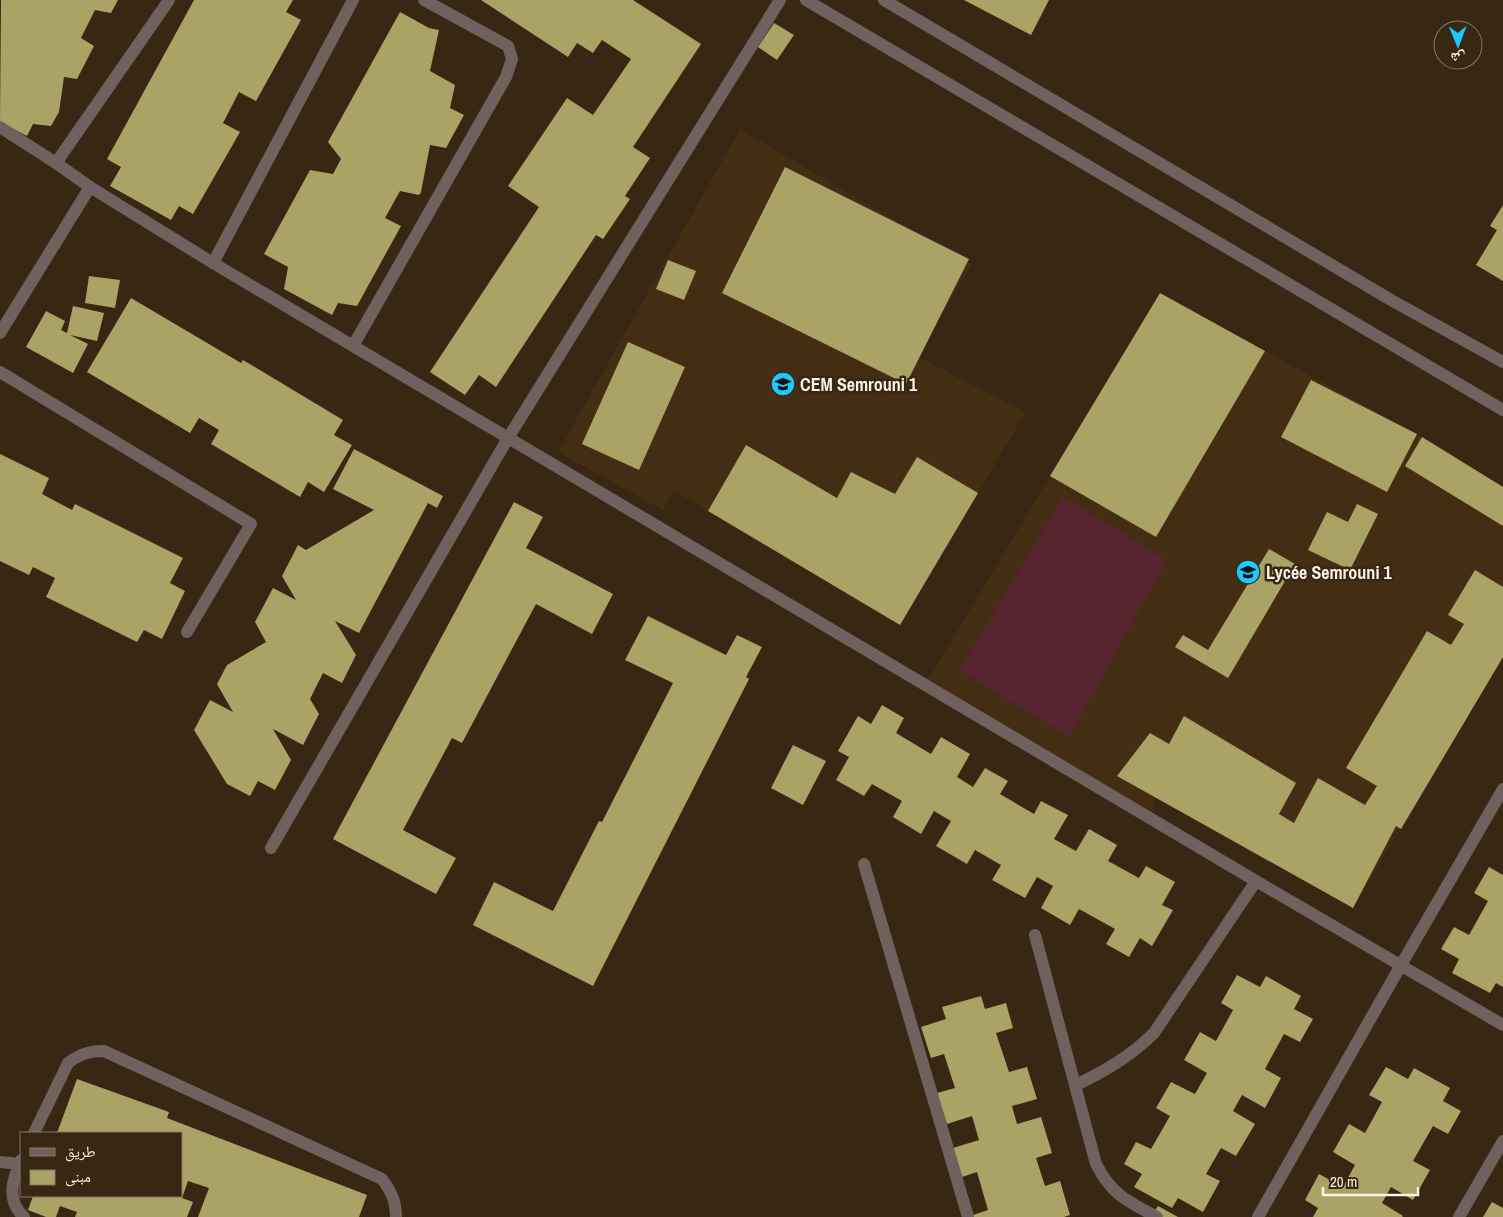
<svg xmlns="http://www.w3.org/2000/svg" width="1503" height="1217" viewBox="0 0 1503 1217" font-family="'Archivo Narrow','Noto Naskh Arabic',sans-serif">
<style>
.built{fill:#432e13}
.grass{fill:#56252f}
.building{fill:#aba365}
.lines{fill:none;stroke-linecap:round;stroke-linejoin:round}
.service{stroke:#6f625e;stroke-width:12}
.minor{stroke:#6f625e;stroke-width:12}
.labels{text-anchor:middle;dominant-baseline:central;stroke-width:5;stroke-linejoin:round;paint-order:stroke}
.poi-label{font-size:18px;font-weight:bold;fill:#fcf1e5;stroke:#372713;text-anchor:start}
</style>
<rect width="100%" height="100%" fill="#372713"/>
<path class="built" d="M 740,129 L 972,265 L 916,356 L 1026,412 L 900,625 L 674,491 L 663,510 L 558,452 Z
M 1160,293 L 1422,437 L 1503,487 L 1503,657 L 1353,908 L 1156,797 L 1151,811 L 926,683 Z"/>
<path class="grass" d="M 1063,497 L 1167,560 L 1069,737 L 960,670 Z"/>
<path class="building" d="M 1,0 L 118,0 L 111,13 L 95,10 L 81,38 L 94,46 L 77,79 L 64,77 L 59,112 L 51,126 L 33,124 L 27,136 L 0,122 Z
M 194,0 L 293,0 L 286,12 L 301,20 L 256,101 L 239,92 L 223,123 L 240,132 L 193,214 L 179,206 L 171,220 L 110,186 L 121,167 L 107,159 Z
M 481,0 L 633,0 L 701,44 L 633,147 L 650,158 L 625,196 L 630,199 L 603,239 L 596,235 L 496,387 L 479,375 L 465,395 L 430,372 L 539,207 L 508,186 L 567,98 L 593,115 L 631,59 L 602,40 L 593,53 L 577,43 L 568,57 Z
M 964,0 L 1049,0 L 1031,35 Z
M 400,12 L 429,28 L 439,30 L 430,71 L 455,85 L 450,108 L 464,115 L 446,148 L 430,145 L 421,192 L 419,195 L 400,191 L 385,218 L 401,226 L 357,306 L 338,303 L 332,315 L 284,289 L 288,267 L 264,254 L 310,170 L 333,174 L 341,159 L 328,142 Z
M 774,23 L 794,35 L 777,60 L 758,47 Z
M 785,167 L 969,259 L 906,384 L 722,293 Z
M 1503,205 L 1503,281 L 1476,265 L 1497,230 L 1490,226 Z
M 668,260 L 696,271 L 684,300 L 656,289 Z
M 89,276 L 120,280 L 115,308 L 85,303 Z
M 1160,293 L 1265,351 L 1156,537 L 1050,476 Z
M 131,298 L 241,363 L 243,360 L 343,420 L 334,435 L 352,445 L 324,492 L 308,482 L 300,497 L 211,444 L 219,430 L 199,418 L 190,433 L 87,372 Z
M 73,306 L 104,313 L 97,341 L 70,335 L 88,344 L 73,373 L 26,347 L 46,311 L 65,321 L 61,330 L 67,333 Z
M 628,342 L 685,367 L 639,470 L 582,444 Z
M 1311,380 L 1417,434 L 1387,492 L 1281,437 Z
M 1422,437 L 1503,487 L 1503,526 L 1405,466 Z
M 746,445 L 837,498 L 851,472 L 895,494 L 917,457 L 978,493 L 900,625 L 708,511 Z
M 354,449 L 443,496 L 437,508 L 428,503 L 359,633 L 335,621 L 356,655 L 342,683 L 323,673 L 310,699 L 319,714 L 303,745 L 273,729 L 291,760 L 275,790 L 258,781 L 250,796 L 227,784 L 194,730 L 210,700 L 233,712 L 217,684 L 227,665 L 266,642 L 255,622 L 273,588 L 296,600 L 282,576 L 298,545 L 306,550 L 374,510 L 333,489 Z
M 0,454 L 49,478 L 42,494 L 72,510 L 75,504 L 183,558 L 170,583 L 185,591 L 162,639 L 144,630 L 137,642 L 46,597 L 55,578 L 33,567 L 29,575 L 0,561 Z
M 514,502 L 543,517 L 526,548 L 613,594 L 592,634 L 536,604 L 462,743 L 452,738 L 403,830 L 456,858 L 436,894 L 333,839 Z
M 1357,504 L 1378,514 L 1350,570 L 1308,550 L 1327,512 L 1348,522 Z
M 1269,549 L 1295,564 L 1228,678 L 1175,647 L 1183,635 L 1208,650 Z
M 1475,570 L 1503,587 L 1503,657 L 1401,829 L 1396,826 L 1353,908 L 1117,776 L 1150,733 L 1169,744 L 1184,716 L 1296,783 L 1279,814 L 1294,823 L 1318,778 L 1365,805 L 1377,786 L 1346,768 L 1427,631 L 1451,645 L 1464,624 L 1448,615 Z
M 648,616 L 726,655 L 737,635 L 762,647 L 746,677 L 749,679 L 593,986 L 473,925 L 494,882 L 553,911 L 599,821 L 602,822 L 673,683 L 625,660 Z
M 882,705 L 904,718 L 896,733 L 931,754 L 941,737 L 970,754 L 957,777 L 973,787 L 985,768 L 1008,781 L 1000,794 L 1034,814 L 1041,801 L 1068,815 L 1054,839 L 1076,851 L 1089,829 L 1117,845 L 1108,861 L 1139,878 L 1146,866 L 1175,882 L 1162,905 L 1173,910 L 1152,946 L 1140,938 L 1129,957 L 1106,944 L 1115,929 L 1079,909 L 1070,925 L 1041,908 L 1053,886 L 1037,877 L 1025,898 L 992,880 L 1001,865 L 975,850 L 967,864 L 936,846 L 951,821 L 934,811 L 921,834 L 893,817 L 902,801 L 872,784 L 864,796 L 836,780 L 849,757 L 838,751 L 858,716 L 871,724 Z
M 793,745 L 826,761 L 803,805 L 771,788 Z
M 1489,867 L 1503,875 L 1503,987 L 1496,983 L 1490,993 L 1452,973 L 1459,959 L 1441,949 L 1454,927 L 1469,935 L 1488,901 L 1474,893 Z
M 1237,975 L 1260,987 L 1266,976 L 1301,996 L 1294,1009 L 1313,1019 L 1300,1042 L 1284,1034 L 1265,1069 L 1281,1078 L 1265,1108 L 1242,1095 L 1233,1111 L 1255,1124 L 1236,1156 L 1221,1148 L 1206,1174 L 1220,1181 L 1203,1212 L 1178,1198 L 1172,1208 L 1134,1187 L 1142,1174 L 1124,1164 L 1136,1142 L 1151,1149 L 1170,1116 L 1156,1108 L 1171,1082 L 1195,1094 L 1207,1073 L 1184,1060 L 1200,1032 L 1216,1041 L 1233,1010 L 1221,1003 Z
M 981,996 L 985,1009 L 1006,1003 L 1013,1028 L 996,1033 L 1009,1072 L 1027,1067 L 1037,1099 L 1012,1106 L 1017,1124 L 1041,1117 L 1052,1153 L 1036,1158 L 1045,1186 L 1060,1181 L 1070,1215 L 1064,1217 L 973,1217 L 973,1215 L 988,1210 L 977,1172 L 962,1177 L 953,1148 L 979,1140 L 972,1116 L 947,1124 L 937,1093 L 955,1088 L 944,1054 L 931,1058 L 921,1027 L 946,1019 L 942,1007 Z
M 1386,1067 L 1408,1079 L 1414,1068 L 1450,1088 L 1443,1101 L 1461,1111 L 1448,1134 L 1433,1126 L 1413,1161 L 1430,1170 L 1413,1200 L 1391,1187 L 1382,1203 L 1403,1216 L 1402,1217 L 1313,1217 L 1318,1208 L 1305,1200 L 1319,1174 L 1343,1187 L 1355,1165 L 1333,1152 L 1349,1124 L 1365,1133 L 1382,1102 L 1369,1095 Z
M 77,1079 L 169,1112 L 167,1118 L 367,1195 L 359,1217 L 198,1217 L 209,1188 L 188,1181 L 182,1198 L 193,1202 L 187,1217 L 75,1217 L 77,1212 L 60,1206 L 56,1217 L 46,1217 L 28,1210 L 33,1196 L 181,1196 L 181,1133 L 57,1133 Z
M 1492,1202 L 1503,1208 L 1503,1217 L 1483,1217 Z
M 1158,1206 L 1178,1217 L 1151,1217 Z"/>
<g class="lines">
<path class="service" d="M 213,263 L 353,0
M 0,333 L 90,187
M 353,346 L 506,77 L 512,59 L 508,46 L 424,0
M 0,372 L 251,524 L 187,632
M 1035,935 L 1096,1164 C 1112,1195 1127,1201 1157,1217
M 1076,1085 C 1105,1071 1131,1056 1154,1033 L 1256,881
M 1258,1217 L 1401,965
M 1459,1217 L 1503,1141"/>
<path class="minor" d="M 806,0 L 1503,410
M 884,0 L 1391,300 L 1503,362
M 0,127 L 56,163 L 90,187 L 213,263 L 1256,881 L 1503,1025
M 56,163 L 169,0
M 271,848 L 508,438 L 780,0
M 864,864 L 968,1217
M 1401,965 L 1503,789
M 34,1133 L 68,1063 C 80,1054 89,1051 104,1051 L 382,1179 C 391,1191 396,1201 396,1217
M 21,1160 C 12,1180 6,1201 24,1217
M 0,1162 L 20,1164"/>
</g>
<defs>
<g id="school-disc" transform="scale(1.25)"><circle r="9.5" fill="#1cc9fc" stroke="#372713"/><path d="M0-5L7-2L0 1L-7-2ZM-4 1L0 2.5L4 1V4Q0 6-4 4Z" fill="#111"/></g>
</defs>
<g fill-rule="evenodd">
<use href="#school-disc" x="783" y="384"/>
<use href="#school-disc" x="1248" y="572"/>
</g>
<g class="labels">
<g class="poi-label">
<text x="800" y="384">CEM Semrouni 1</text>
<text x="1266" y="572">Lycée Semrouni 1</text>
</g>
</g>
<rect x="20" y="1132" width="162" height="65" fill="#372713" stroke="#867867"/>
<rect x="30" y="1148" width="25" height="8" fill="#6f625e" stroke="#867867"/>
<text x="65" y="1157" font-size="15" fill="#fcf1e5">طريق</text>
<rect x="30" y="1170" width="25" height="15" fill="#aba365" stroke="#867867"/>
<text x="65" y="1182" font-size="15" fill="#fcf1e5">مبنى</text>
<g transform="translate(1458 45) rotate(179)"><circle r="24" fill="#372713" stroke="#867867"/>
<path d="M0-4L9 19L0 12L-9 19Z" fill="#1cc9fc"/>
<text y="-8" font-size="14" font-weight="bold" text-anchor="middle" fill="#fcf1e5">ش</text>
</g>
<path d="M1323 1187v8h95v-8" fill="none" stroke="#fcf1e5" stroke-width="2.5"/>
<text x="1330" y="1187" font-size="15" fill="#fcf1e5" stroke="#372713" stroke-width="4" paint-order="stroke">20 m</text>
</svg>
